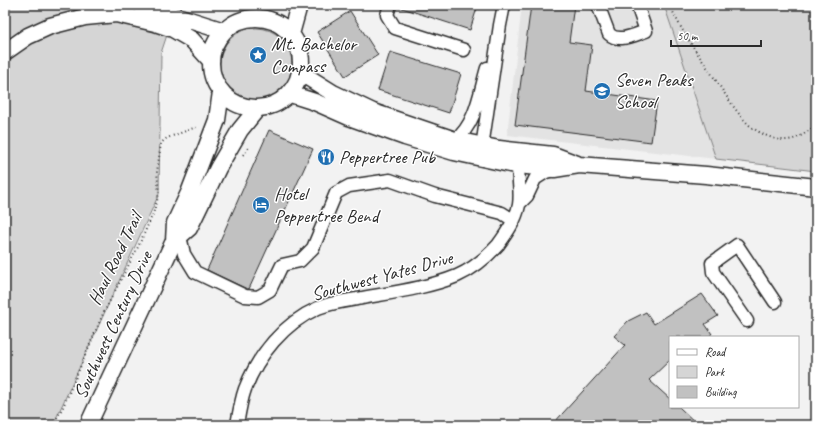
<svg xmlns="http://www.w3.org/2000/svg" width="821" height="430" viewBox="0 0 821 430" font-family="Caveat,sans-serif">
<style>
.built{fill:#e3e3e3}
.green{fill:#d5d5d5;stroke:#808080}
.building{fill:#c1c1c1;stroke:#2b2b2b}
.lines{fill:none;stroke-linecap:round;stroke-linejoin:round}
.minor-casing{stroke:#2b2b2b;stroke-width:15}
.major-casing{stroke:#2b2b2b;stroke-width:19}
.path{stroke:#2b2b2b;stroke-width:2;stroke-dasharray:1 3;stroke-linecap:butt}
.minor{stroke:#fff;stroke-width:12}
.major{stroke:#fff;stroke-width:16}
.labels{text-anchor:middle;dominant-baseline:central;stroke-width:3;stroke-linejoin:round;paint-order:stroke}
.poi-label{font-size:19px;fill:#2b2b2b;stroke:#fff;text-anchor:start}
.street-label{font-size:19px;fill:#2b2b2b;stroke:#fff}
</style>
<rect width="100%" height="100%" fill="#f2f2f2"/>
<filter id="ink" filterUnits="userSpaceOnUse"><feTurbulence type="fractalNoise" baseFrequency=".025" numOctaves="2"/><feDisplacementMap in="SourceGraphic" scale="8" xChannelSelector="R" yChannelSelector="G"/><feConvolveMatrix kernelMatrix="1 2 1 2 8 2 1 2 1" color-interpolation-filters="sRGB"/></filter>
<g filter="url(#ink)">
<path class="built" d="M 522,5 L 664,5 L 716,159 L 507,135 Z"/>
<path class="green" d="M 5,5 L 177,5 L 161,53 L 159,194 L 53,425 L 5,425 Z
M 664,5 L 816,5 L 816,171 L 716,159 Z
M220 64a36 36 0 1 1 72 0a36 36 0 1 1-72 0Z"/>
<path class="building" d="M 399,5 L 478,5 L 470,30 L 399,7 Z
M 531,5 L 574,5 L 569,42 L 592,45 L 586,91 L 657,101 L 651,142 L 515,125 Z
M 350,11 L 378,55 L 345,76 L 317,32 Z
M 390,52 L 461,74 L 449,113 L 378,90 Z
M 269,130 L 313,149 L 249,289 L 247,289 L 207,270 Z
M 702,294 L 718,316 L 705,324 L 712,334 L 707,337 L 670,337 L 670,360 L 649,380 L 670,399 L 670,407 L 679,407 L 698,425 L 552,425 L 625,345 L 614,336 L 628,321 L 646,312 L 654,324 Z"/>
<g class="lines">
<g class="minor-casing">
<path id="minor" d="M 390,5 L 387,15 L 395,28 L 464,50
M 598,5 L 609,34 C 619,43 634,35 646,31 L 637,5
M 455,140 C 476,125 480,91 487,68
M 481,154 L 500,25 L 504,5
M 519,204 L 527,196 L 535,179 L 546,172 L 553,170
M 180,236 L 184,254 L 195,272 L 245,296 L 258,297 L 270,290 L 282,265 L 300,261 L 313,248 L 336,193 L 349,186 L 390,180 L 435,196 L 502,213 L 513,220
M 747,321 L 713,272 L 712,263 L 737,245 L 775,302
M 237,425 C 239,413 241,400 245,389 C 258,355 284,323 318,308 C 330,303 344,301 357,299 C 389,293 428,288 457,276 C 473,269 487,257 498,245 C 507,233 516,220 519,205 C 521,192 518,178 518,165"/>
</g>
<g class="major-casing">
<path id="major" d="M 142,5 L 224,31
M211 63a45 45 0 1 1 90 0a45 45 0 1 1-90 0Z
M 291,34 L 299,5
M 5,52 L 28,36 L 50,26 L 85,17 L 116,14 L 155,23 L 173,29 L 192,40 L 211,61
M 301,73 L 333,93 L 373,112 L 455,140 L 499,149 L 553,155 L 577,164
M 290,94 L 315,102 L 349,117 L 405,137 L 454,152 L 510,164 L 554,169 L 579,165 L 706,175 L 816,187
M 174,241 L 189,228 L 218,168 L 240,130 L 257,109
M 88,425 L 174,241 L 175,223 L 189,193 L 217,120 L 221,92"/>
</g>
<path class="path" d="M 670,5 C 682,34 702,59 719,85 C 727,97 742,121 753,128 C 761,134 776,141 787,140 C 799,139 807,132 816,125
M 239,7 L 240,5
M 243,155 L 250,146
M 53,425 L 63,407 L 103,314 L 138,247 L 153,214 L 159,194 L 157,172 L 161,143 L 167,138 L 199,126"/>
<use href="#minor" class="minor"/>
<use href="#major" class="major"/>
</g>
</g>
<defs>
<g id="sight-disc" transform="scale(0.9)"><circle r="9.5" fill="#1f6fb2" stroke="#fff"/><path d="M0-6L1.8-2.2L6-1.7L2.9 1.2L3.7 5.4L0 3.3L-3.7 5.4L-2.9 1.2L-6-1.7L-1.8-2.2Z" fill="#fff"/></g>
<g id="school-disc" transform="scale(0.9)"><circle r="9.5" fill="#1f6fb2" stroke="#fff"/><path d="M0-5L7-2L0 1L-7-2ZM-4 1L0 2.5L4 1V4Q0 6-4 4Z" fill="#fff"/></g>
<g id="restaurant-disc" transform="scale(0.9)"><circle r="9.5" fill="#1f6fb2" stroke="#fff"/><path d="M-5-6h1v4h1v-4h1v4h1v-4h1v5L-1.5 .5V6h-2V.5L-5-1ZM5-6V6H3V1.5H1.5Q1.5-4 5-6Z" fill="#fff"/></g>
<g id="hotel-disc" transform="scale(0.9)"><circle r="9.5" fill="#1f6fb2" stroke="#fff"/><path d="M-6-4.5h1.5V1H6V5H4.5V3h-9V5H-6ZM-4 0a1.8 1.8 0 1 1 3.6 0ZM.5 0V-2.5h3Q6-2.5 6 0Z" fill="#fff"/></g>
</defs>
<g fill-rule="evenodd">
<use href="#sight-disc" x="258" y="55"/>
<use href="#school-disc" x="602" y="91"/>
<use href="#restaurant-disc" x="326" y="157"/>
<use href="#hotel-disc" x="261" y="205"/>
</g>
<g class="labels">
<g class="poi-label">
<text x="271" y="44">Mt. Bachelor<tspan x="271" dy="22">Compass</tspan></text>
<text x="615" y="80">Seven Peaks<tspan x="615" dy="22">School</tspan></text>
<text x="339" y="157">Peppertree Pub</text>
<text x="274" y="194">Hotel<tspan x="274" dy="22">Peppertree Bend</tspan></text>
</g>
<g class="street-label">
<text transform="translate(115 259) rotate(-64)">Haul Road Trail</text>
<text transform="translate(382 276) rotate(-15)">Southwest Yates Drive</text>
<text transform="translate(113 325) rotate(-65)">Southwest Century Drive</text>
</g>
</g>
<rect width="821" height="430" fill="none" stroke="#fff" stroke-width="20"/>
<rect x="10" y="10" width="801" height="410" fill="none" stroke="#2b2b2b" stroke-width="1.5" filter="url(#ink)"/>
<rect x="669" y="336" width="130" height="72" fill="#ffffff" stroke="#aaaaaa"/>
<rect x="677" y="349" width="20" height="6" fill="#ffffff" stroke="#aaaaaa"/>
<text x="705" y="356" font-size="12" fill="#2b2b2b">Road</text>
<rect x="677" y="366" width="20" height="12" fill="#d5d5d5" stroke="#aaaaaa"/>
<text x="705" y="376" font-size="12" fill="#2b2b2b">Park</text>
<rect x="677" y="386" width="20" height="12" fill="#c1c1c1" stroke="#aaaaaa"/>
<text x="705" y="396" font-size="12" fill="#2b2b2b">Building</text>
<path d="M671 40v6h90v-6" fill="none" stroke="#2b2b2b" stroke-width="2"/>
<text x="677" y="40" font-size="12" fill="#2b2b2b" stroke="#ffffff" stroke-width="3" paint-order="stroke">50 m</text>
</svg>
